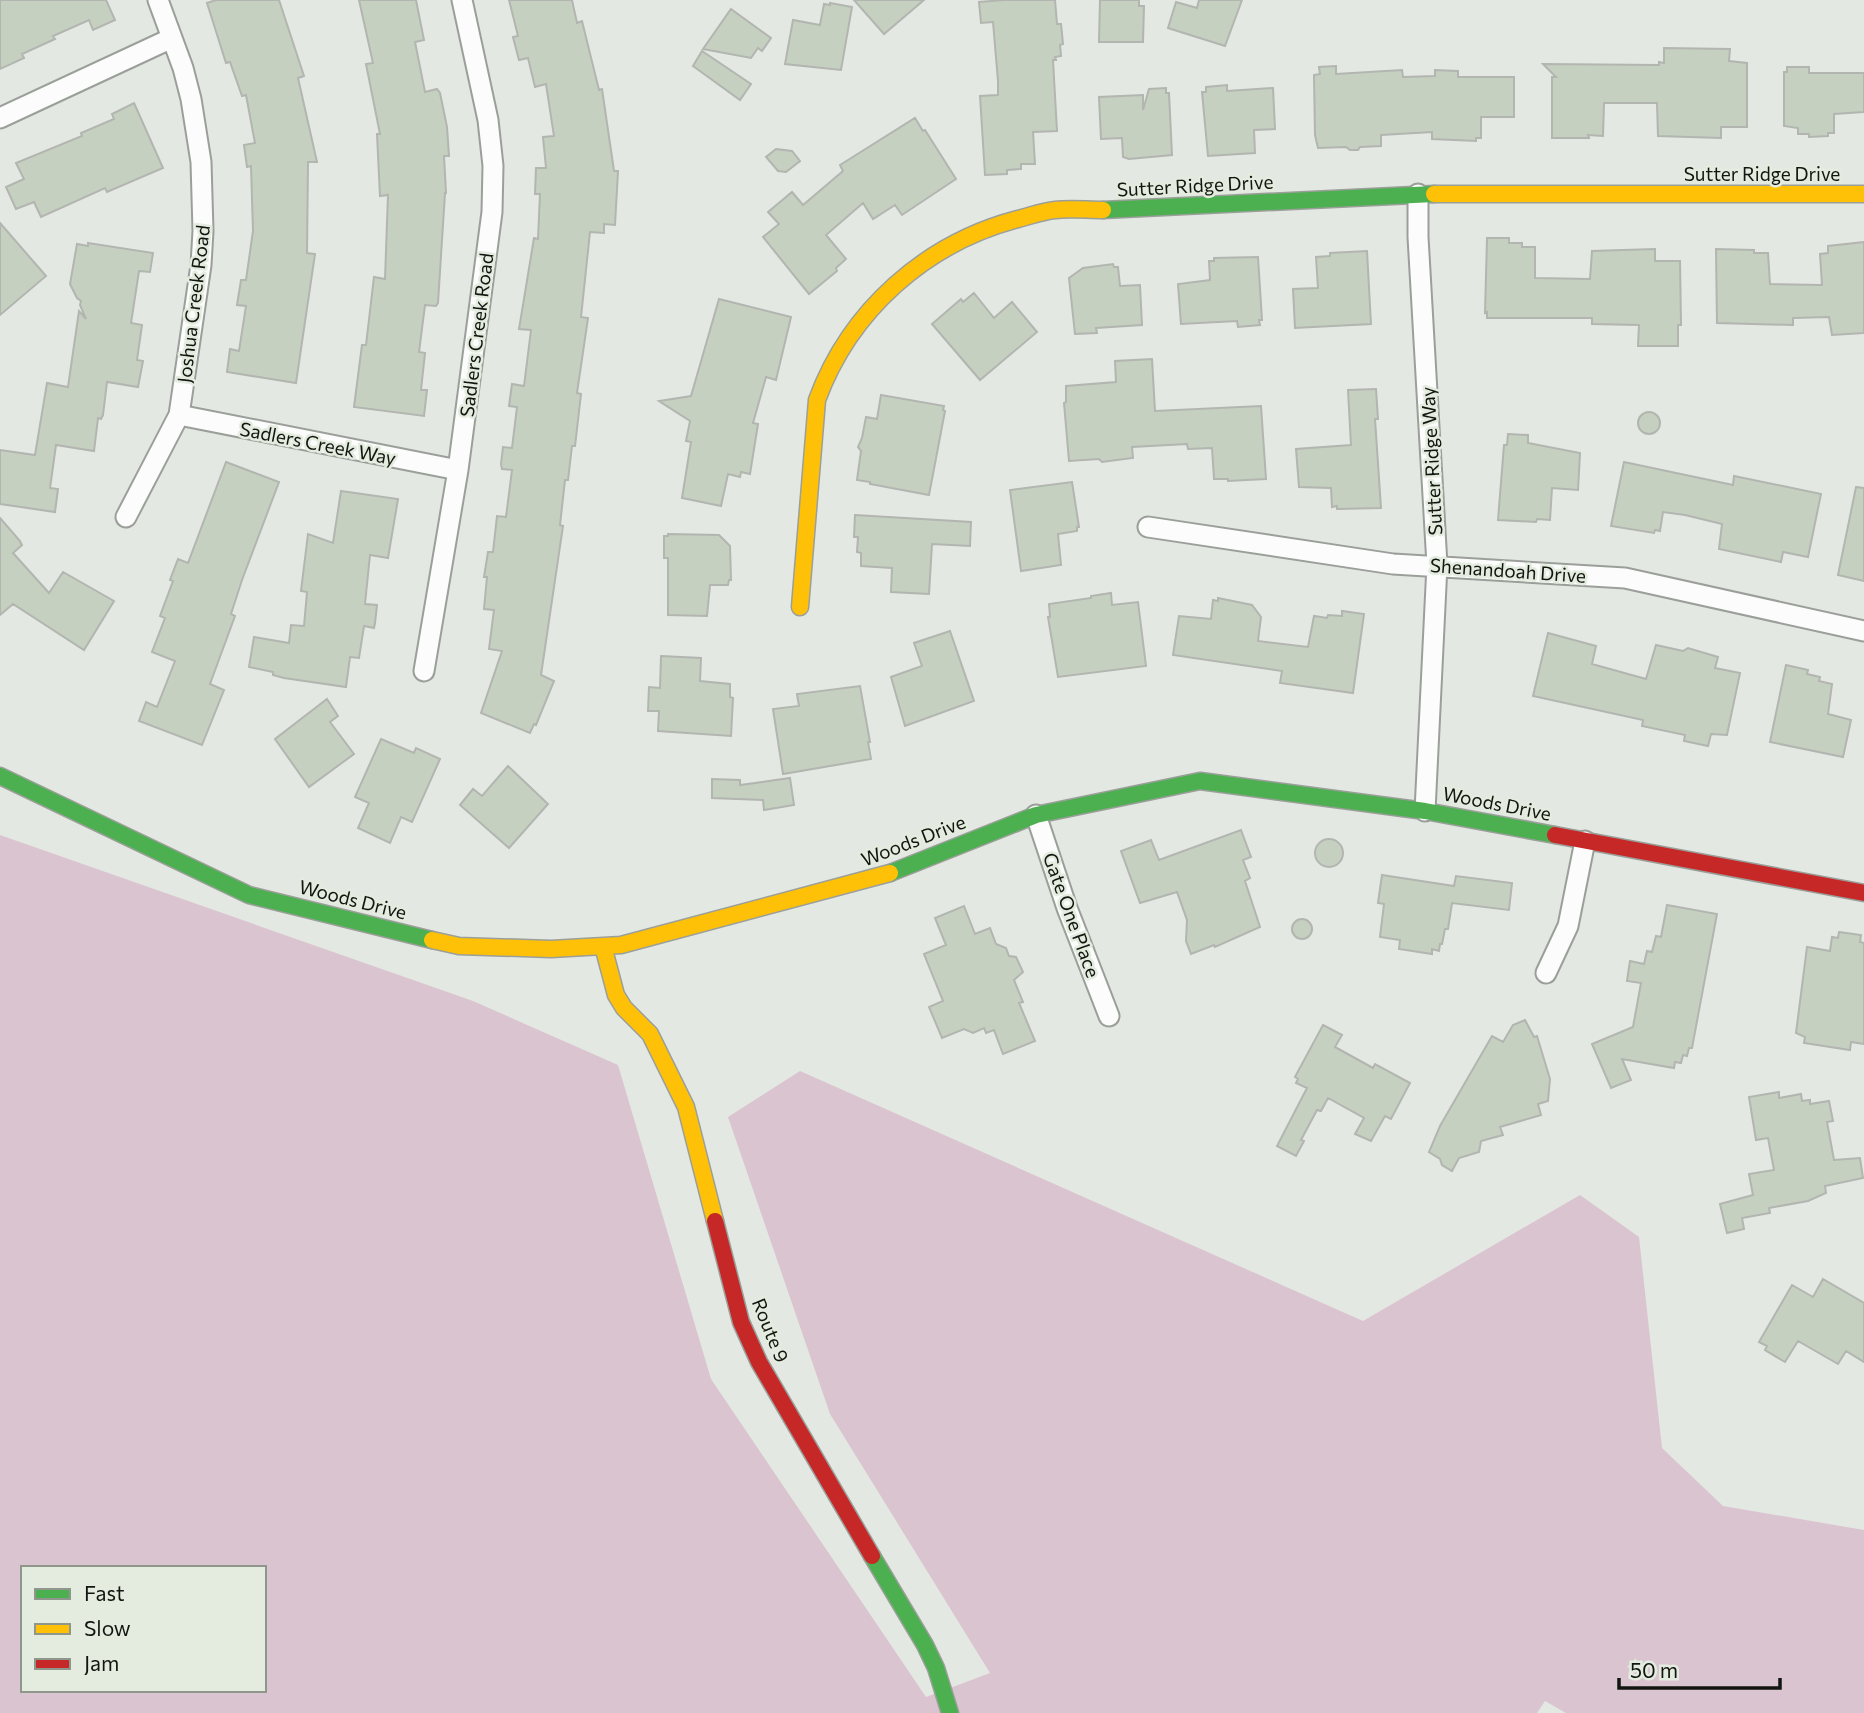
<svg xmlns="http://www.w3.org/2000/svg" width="1864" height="1713" viewBox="0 0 1864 1713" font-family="Commissioner,sans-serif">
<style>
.green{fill:#dac4d0;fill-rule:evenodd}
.building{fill:#c6d0c0;stroke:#b2b5b0;stroke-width:2}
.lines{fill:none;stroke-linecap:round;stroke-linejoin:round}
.street-casing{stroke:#9b9f9a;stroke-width:23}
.fast-casing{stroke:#9b9f9a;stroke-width:19}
.slow-casing{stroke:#9b9f9a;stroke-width:19}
.jam-casing{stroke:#9b9f9a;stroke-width:19}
.street{stroke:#fbfcfb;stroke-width:19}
.fast{stroke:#4caf50;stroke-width:16}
.slow{stroke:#ffc107;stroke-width:16}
.jam{stroke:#c62828;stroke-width:16}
.labels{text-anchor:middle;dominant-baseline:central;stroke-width:5;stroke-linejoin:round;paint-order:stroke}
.street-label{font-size:19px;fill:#121510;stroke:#e3ecde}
</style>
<rect width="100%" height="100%" fill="#e4e8e2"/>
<path class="green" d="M 0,835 L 473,1001 L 618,1065 L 711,1379 L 926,1697 L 990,1673 L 830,1414 L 728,1117 L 800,1071 L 1363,1321 L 1580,1195 L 1639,1237 L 1662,1448 L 1723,1506 L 1864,1530 L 1864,1713 L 1566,1713 L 1545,1701 L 1537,1713 L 0,1713 ZM 23,1568 L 264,1568 L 264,1690 L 23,1690 Z"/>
<path class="building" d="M 0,0 L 106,0 L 115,20 L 93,30 L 89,20 L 53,36 L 55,39 L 22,54 L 24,58 L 0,69 Z
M 216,0 L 279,0 L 304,76 L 298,78 L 317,162 L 308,162 L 307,253 L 315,254 L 296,383 L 227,372 L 230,349 L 239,351 L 246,306 L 237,305 L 241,280 L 246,280 L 253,231 L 251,166 L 247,167 L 244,145 L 255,143 L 246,95 L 242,96 L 230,62 L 226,63 L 207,3 Z
M 359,0 L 416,0 L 424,40 L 415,42 L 425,92 L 437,89 L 440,93 L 447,127 L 449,156 L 444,156 L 446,193 L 445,193 L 438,303 L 436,306 L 425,305 L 419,352 L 425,353 L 421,390 L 427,390 L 424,416 L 354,407 L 362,345 L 366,345 L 374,277 L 385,279 L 388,195 L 380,196 L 377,134 L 380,134 L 366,64 L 373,63 Z
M 509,0 L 572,0 L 577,23 L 582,21 L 599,90 L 602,89 L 614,171 L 618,171 L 615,225 L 604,224 L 604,233 L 590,232 L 581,317 L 588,318 L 577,393 L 581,394 L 575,446 L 572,446 L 568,480 L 565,480 L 560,525 L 563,526 L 541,675 L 554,681 L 536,725 L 534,724 L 530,733 L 481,713 L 502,651 L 489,649 L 494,610 L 484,609 L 487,577 L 484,577 L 488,552 L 493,552 L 497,516 L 506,517 L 512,470 L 502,469 L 501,464 L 503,447 L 512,448 L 517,407 L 509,406 L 512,384 L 524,386 L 531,330 L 519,329 L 534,238 L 538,239 L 540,194 L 535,194 L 536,168 L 546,168 L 543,137 L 554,136 L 546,84 L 535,87 L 528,58 L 519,60 L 513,37 L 518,36 Z
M 854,0 L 924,0 L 884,34 Z
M 1004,0 L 1055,0 L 1057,24 L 1061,24 L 1063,44 L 1060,45 L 1061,56 L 1055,57 L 1056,60 L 1053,60 L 1057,131 L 1033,132 L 1035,164 L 1021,164 L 1021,169 L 1007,170 L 1007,174 L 985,175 L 980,96 L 998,95 L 998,81 L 993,22 L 981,23 L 979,2 Z
M 1100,0 L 1139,0 L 1139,6 L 1144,6 L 1143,42 L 1099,42 Z
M 1199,0 L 1242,0 L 1225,46 L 1168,28 L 1176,2 L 1197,8 Z
M 830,3 L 852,7 L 841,70 L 785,64 L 793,20 L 820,25 L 824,4 L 830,5 Z
M 731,9 L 771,38 L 762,51 L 758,48 L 751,58 L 703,49 Z
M 1664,48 L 1730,49 L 1729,61 L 1747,63 L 1747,127 L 1721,127 L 1721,138 L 1658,136 L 1657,103 L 1604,103 L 1603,136 L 1588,135 L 1589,138 L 1552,138 L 1552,77 L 1556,77 L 1543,64 L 1659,65 L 1659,62 L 1664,63 Z
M 702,51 L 751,84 L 740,100 L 693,66 Z
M 1336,66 L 1336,74 L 1402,70 L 1403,77 L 1435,76 L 1435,70 L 1458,71 L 1458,77 L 1514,77 L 1514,117 L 1481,117 L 1481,138 L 1476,138 L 1476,141 L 1432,139 L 1432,132 L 1381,135 L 1381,146 L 1360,147 L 1358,150 L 1350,150 L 1346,147 L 1318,148 L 1315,135 L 1314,75 L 1320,74 L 1319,67 Z
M 1787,67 L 1809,67 L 1809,73 L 1864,73 L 1864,112 L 1834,114 L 1834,133 L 1828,133 L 1828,136 L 1809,137 L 1809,134 L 1798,134 L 1798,128 L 1784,126 L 1784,72 L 1787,72 Z
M 1227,85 L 1227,91 L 1273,88 L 1275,129 L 1254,130 L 1255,153 L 1208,156 L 1202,92 L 1206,92 L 1206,87 Z
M 1166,88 L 1166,93 L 1169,93 L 1172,155 L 1129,159 L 1123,157 L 1122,138 L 1101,139 L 1099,97 L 1143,95 L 1143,110 L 1149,89 Z
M 134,103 L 163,168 L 107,192 L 105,188 L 41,217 L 34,202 L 16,209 L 6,187 L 24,179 L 16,163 L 82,136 L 81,133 L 114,119 L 112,114 Z
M 915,118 L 923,131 L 925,130 L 956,179 L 902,215 L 895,205 L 873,219 L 863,203 L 826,235 L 846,259 L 836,268 L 837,271 L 809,294 L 763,237 L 779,224 L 768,212 L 792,192 L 803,205 L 843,171 L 840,165 Z
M 776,149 L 792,151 L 800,161 L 786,172 L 778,171 L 766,157 Z
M 0,223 L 46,276 L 0,315 Z
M 1487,238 L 1509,238 L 1509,243 L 1522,243 L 1522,247 L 1535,247 L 1535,278 L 1590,279 L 1592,251 L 1655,249 L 1655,261 L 1680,261 L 1681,325 L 1678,325 L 1678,346 L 1638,346 L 1639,325 L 1592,324 L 1592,318 L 1487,318 L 1487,312 L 1485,313 Z
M 1864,242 L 1864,333 L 1832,335 L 1829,317 L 1793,318 L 1793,325 L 1717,323 L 1716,249 L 1754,250 L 1754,253 L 1768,253 L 1770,284 L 1822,285 L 1820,254 L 1828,253 L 1828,246 Z
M 88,243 L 153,253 L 150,272 L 139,271 L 131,323 L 142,325 L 137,360 L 143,361 L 138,387 L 107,382 L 103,415 L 101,419 L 98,418 L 94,451 L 56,445 L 50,488 L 58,489 L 55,512 L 0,504 L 0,450 L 35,455 L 47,383 L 68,387 L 79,311 L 86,319 L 80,305 L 81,301 L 77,298 L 70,284 L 77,244 L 88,246 Z
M 1367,251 L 1371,324 L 1295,328 L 1293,289 L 1318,288 L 1316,257 L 1330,256 L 1330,253 Z
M 1258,257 L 1262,320 L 1259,320 L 1260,325 L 1238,327 L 1237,321 L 1181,324 L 1178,284 L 1210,280 L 1209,261 L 1214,261 L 1214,258 Z
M 1113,264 L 1114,267 L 1118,267 L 1120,286 L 1140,285 L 1142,325 L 1096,328 L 1097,333 L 1075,334 L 1069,278 L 1083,268 Z
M 974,293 L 994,318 L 1012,302 L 1037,332 L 980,380 L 932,324 L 961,299 L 963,302 Z
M 719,299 L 791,317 L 776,380 L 766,377 L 753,423 L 758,424 L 750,474 L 741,472 L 740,477 L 728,474 L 721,506 L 682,498 L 691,442 L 686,441 L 690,421 L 659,401 L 691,396 Z
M 1152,359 L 1155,411 L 1261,406 L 1266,479 L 1228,481 L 1228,479 L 1214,479 L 1212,448 L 1188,449 L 1187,444 L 1132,447 L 1133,458 L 1109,461 L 1102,462 L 1099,459 L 1069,461 L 1064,403 L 1066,402 L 1066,386 L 1116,382 L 1115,361 Z
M 1376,389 L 1378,419 L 1375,419 L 1381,508 L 1337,509 L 1337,506 L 1332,507 L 1331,488 L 1299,487 L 1296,449 L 1351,445 L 1348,390 Z
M 881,395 L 944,406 L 943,410 L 945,411 L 929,495 L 870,484 L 870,482 L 857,480 L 861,451 L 858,447 L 862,438 L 866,417 L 877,419 Z
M1638 423a11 11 0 1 1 22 0a11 11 0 1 1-22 0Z
M 1508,434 L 1528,435 L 1528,443 L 1580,453 L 1578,490 L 1552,488 L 1550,520 L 1537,519 L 1536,522 L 1498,520 L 1504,445 L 1507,445 Z
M 226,462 L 279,482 L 242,580 L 231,614 L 235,616 L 210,684 L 224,690 L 202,745 L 139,721 L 146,702 L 157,707 L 175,661 L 152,652 L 165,618 L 160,616 L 173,581 L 170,580 L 178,559 L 188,563 Z
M 1624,462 L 1733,485 L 1734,476 L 1821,494 L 1808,557 L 1783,552 L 1781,562 L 1719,549 L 1722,524 L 1685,515 L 1663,512 L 1660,531 L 1655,530 L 1654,533 L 1611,526 Z
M 1072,482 L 1079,527 L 1077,527 L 1077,531 L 1058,534 L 1061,565 L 1021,571 L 1010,490 Z
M 1856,487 L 1864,488 L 1864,581 L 1838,575 Z
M 341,491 L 398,499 L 388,558 L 370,555 L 365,604 L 377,605 L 375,623 L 374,628 L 364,626 L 359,658 L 350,657 L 346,687 L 284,678 L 273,675 L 273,672 L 249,667 L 254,637 L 289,643 L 291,625 L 304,626 L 307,592 L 301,591 L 308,534 L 333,543 Z
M 855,515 L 971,522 L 970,546 L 932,544 L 929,594 L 891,592 L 892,568 L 861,566 L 861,553 L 857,552 L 858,537 L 854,537 Z
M 0,518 L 20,541 L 22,545 L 13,553 L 49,593 L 63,572 L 114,601 L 84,650 L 13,604 L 0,615 Z
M 668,534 L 719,535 L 730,546 L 731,580 L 729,580 L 728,585 L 710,585 L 707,616 L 668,615 L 668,558 L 664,558 L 664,536 L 668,536 Z
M 1111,593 L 1112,605 L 1138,602 L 1146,666 L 1058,677 L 1048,617 L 1050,617 L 1049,604 L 1091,598 L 1091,596 Z
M 1218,598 L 1252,605 L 1261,617 L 1258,641 L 1308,647 L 1314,616 L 1327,618 L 1328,615 L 1342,616 L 1342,611 L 1364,614 L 1353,693 L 1280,683 L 1282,671 L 1173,655 L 1179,616 L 1211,619 L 1213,600 L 1218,601 Z
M 950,631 L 974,701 L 905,726 L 891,677 L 922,666 L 914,643 Z
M 1548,633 L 1596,646 L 1592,664 L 1646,679 L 1656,645 L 1683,651 L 1688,648 L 1718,657 L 1715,668 L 1740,673 L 1727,735 L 1711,734 L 1708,746 L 1684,741 L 1685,735 L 1642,726 L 1643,720 L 1533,696 Z
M 661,656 L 701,658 L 700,681 L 730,684 L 730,697 L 733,698 L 731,736 L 658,731 L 659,711 L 648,711 L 649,687 L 660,688 Z
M 1786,665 L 1808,670 L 1807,674 L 1820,677 L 1819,681 L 1832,684 L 1828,714 L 1851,720 L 1843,757 L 1770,742 Z
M 860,686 L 870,742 L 868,742 L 871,759 L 783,774 L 773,709 L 799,706 L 797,694 Z
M 327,699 L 338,716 L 330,722 L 354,754 L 309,787 L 275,739 Z
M 381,739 L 414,753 L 416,748 L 440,759 L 412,822 L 401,817 L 390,843 L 358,828 L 369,803 L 355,797 Z
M 508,766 L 548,804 L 509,848 L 460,805 L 473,789 L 482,796 Z
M 790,778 L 794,805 L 764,810 L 763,800 L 712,798 L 712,779 L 740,780 L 740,785 Z
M 1241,830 L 1251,857 L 1243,860 L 1250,878 L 1245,881 L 1260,927 L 1215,947 L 1214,945 L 1191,954 L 1186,941 L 1187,920 L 1177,892 L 1140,903 L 1121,851 L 1151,840 L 1159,860 Z
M1315 853a14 14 0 1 1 28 0a14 14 0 1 1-28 0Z
M 1382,875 L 1454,886 L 1456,876 L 1512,883 L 1509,910 L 1452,903 L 1448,929 L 1445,929 L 1442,944 L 1440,944 L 1439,951 L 1432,949 L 1432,954 L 1399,949 L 1400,940 L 1380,937 L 1384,904 L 1378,903 Z
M 1667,905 L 1717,914 L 1692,1048 L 1689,1048 L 1687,1056 L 1683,1055 L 1681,1063 L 1675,1062 L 1674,1068 L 1622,1059 L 1631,1080 L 1611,1088 L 1592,1044 L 1633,1027 L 1641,983 L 1627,981 L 1630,961 L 1644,964 L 1647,951 L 1652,952 L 1656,936 L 1661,937 Z
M 964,906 L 975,934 L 990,928 L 996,944 L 1006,948 L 1009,956 L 1016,957 L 1023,972 L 1014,980 L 1023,1002 L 1019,1003 L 1035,1041 L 1003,1054 L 994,1030 L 986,1033 L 984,1028 L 973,1033 L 964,1029 L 942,1038 L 929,1007 L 943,1001 L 924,954 L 946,945 L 935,918 Z
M1292 929a10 10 0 1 1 20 0a10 10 0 1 1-20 0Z
M 1839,932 L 1861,935 L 1860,942 L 1864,943 L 1864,1044 L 1851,1042 L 1850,1050 L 1804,1043 L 1805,1037 L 1796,1033 L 1807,947 L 1830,951 L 1832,937 L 1838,938 Z
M 1525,1020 L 1534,1037 L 1537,1036 L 1550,1079 L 1548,1101 L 1538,1104 L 1541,1115 L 1500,1127 L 1503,1135 L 1481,1141 L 1479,1152 L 1459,1158 L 1452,1171 L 1442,1165 L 1440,1159 L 1429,1152 L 1440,1126 L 1492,1036 L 1503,1042 L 1513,1025 Z
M 1323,1025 L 1342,1035 L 1335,1047 L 1373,1068 L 1375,1064 L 1410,1083 L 1391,1119 L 1385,1116 L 1371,1141 L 1355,1134 L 1364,1118 L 1328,1098 L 1321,1111 L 1317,1110 L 1301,1140 L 1304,1141 L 1296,1156 L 1277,1146 L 1307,1088 L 1296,1083 L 1298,1079 L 1295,1077 Z
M 1779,1092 L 1779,1098 L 1801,1094 L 1802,1101 L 1810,1100 L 1810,1104 L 1829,1101 L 1833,1121 L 1827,1122 L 1834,1160 L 1860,1158 L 1863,1178 L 1825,1186 L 1826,1193 L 1808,1201 L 1769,1208 L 1770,1213 L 1742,1218 L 1744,1229 L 1727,1233 L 1720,1204 L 1753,1195 L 1749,1174 L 1774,1170 L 1768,1138 L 1756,1140 L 1749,1097 Z
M 1823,1279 L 1864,1303 L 1864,1362 L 1846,1351 L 1838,1364 L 1798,1341 L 1785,1362 L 1765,1350 L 1767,1346 L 1759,1342 L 1792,1285 L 1813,1297 Z"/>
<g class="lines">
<g class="street-casing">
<path id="street" d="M 0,118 L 172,38
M 1418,194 L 1418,237 L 1437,565 L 1425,811
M 179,415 L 458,470
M 126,517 L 179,415 L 201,265 L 203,231 L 201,162 L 191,99 L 183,68 L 158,0
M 1148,527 L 1393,564 L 1625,578 L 1864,631
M 424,671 L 458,470 L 492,212 L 493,166 L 488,120 L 462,0
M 1036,815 L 1067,908 L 1109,1016
M 1546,973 L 1568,926 L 1585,841"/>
</g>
<g class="fast-casing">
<path id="fast" d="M 1103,210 L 1434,194
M 0,776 L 249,895 L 432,940
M 890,873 L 1036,815 L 1200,781 L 1425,811 L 1555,835
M 872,1556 L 925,1645 L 936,1668 L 950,1713"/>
</g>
<g class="slow-casing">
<path id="slow" d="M 1434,194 L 1864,194
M 800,607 L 817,400 C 850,310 926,243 1018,219 C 1030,216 1043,211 1055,210 C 1070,208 1087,210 1103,210
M 432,940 L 459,946 L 551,949 L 621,945 L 890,873
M 603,946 L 616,995 L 624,1008 L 650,1034 L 686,1107 L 715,1221"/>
</g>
<g class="jam-casing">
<path id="jam" d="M 1555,835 L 1864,893
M 715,1221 L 741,1322 L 759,1362 L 872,1556"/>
</g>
<use href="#street" class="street"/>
<use href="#fast" class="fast"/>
<use href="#slow" class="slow"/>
<use href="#jam" class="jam"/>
</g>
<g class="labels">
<g class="street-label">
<text x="1762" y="173">Sutter Ridge Drive</text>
<text transform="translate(1195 185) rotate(-3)">Sutter Ridge Drive</text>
<text transform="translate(193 304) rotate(-83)">Joshua Creek Road</text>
<text transform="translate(476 335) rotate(-83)">Sadlers Creek Road</text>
<text transform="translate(318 443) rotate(11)">Sadlers Creek Way</text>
<text transform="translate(1431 461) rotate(-93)">Sutter Ridge Way</text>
<text transform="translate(1508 570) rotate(4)">Shenandoah Drive</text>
<text transform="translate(1497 803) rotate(11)">Woods Drive</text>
<text transform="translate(913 840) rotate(-21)">Woods Drive</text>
<text transform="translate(353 899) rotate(14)">Woods Drive</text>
<text transform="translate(1072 915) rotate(70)">Gate One Place</text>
<text transform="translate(771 1330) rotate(68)">Route 9</text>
</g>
</g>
<rect x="21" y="1566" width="245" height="126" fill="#e3ecde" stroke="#8f968c" stroke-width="2"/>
<rect x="35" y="1589" width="35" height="10" fill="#4caf50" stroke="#8f968c" stroke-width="2"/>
<text x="84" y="1601" font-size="21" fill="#121510">Fast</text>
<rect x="35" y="1624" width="35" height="10" fill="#ffc107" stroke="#8f968c" stroke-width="2"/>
<text x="84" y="1636" font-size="21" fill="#121510">Slow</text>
<rect x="35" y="1659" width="35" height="10" fill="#c62828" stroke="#8f968c" stroke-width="2"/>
<text x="84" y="1671" font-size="21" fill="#121510">Jam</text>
<path d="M1619 1678v10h161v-10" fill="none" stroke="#121510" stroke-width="3.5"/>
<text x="1630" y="1678" font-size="21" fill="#121510" stroke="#e3ecde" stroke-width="5" paint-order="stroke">50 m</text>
</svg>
